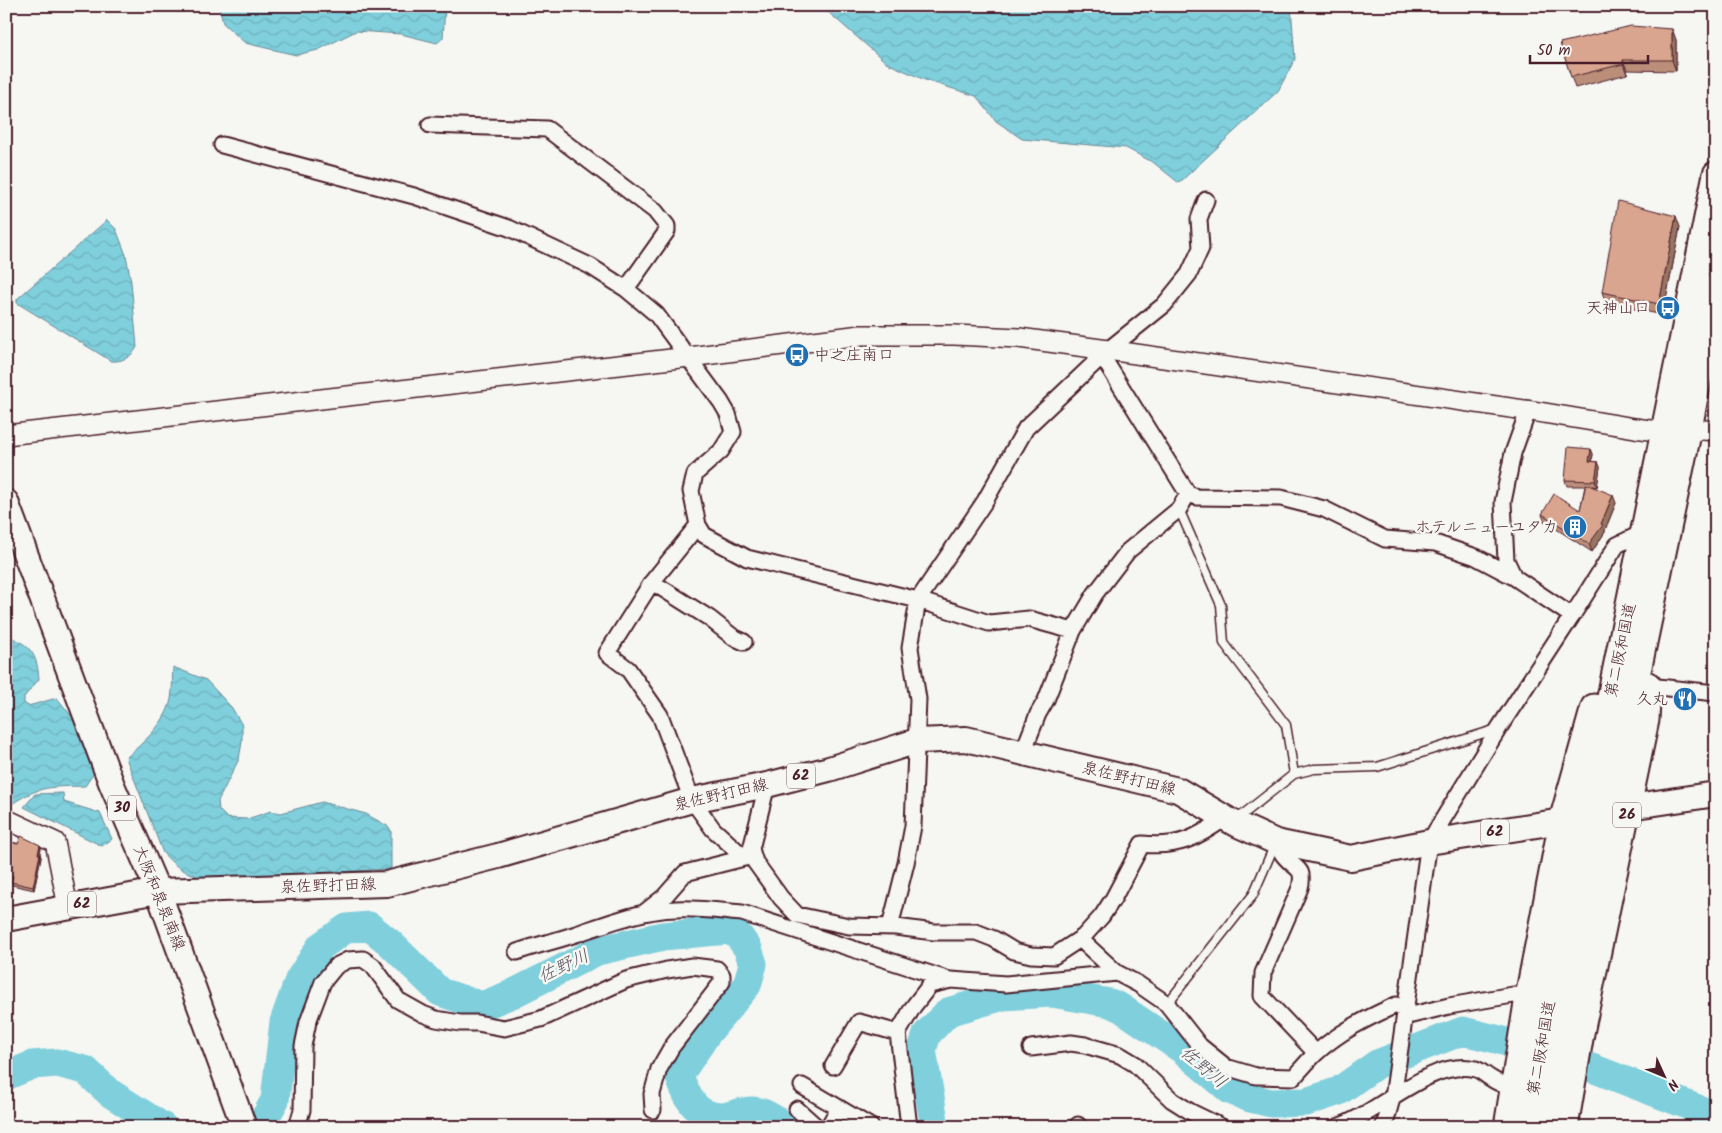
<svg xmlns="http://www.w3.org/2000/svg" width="1722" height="1133" viewBox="0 0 1722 1133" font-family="Kalam,'Klee One',sans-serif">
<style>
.water{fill:url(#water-waves);stroke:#6a8995}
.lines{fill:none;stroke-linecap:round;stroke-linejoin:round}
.river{stroke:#7fcfdc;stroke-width:29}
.service-casing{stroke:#4a1f2b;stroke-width:11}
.minor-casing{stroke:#4a1f2b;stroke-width:19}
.tertiary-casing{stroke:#4a1f2b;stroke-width:22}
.primary-casing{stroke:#4a1f2b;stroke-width:28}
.trunk-casing{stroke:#4a1f2b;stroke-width:29}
.service{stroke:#f6f6f2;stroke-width:8}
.minor{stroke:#f6f6f2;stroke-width:15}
.tertiary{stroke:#f6f6f2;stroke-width:19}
.primary{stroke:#f6f6f2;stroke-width:24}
.trunk{stroke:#f6f6f2;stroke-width:25}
.wall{fill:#bb8e7a;stroke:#4a1f2b}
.shaded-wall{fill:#987463;stroke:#4a1f2b}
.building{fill:#d9a58e;stroke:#4a1f2b}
.labels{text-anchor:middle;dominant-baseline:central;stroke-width:5;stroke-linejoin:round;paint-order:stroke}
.shield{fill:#f6f6f2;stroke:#7e6067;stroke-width:1}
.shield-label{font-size:15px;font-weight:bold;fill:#4a1f2b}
.poi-label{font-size:16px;fill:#4a1f2b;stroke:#f6f6f2;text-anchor:end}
.street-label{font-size:16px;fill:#4a1f2b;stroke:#f6f6f2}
.water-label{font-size:18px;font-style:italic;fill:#5a5460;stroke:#f6f6f2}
</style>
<defs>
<pattern id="water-waves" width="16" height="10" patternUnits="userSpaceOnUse" patternTransform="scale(1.25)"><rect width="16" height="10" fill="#7fcfdc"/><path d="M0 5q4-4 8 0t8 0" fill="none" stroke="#6fb1bd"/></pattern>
</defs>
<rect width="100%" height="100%" fill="#f6f6f2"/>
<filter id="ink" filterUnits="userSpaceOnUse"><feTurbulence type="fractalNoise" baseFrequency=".02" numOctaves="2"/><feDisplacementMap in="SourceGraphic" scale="10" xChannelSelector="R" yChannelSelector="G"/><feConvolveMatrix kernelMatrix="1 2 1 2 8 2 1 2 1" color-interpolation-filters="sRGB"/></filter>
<g filter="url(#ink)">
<path class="water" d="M 219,6 L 445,6 L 443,38 L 437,43 L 401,34 L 356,31 L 318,50 L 296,55 L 245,43 L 223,23 Z
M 821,6 L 1291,6 L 1295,59 L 1278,91 L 1179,183 L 1154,163 L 1126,148 L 1022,139 L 996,121 L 976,96 L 925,80 L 887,63 Z
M 107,220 L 116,229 L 126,255 L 131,282 L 137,347 C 132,357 122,362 111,361 L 17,303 L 17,299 Z
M 6,635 C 31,645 37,654 39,679 L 24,697 L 24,703 L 28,706 L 57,698 L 73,718 L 94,773 L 85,786 C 52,787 40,785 12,804 L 6,801 Z
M 173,667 L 206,680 L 232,708 L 242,725 L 242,742 L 239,759 L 218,801 L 219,810 L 227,818 L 247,819 L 271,811 L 281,813 L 322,802 L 366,814 L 389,827 L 391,831 L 391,869 L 198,880 L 195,875 C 181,871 173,864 163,853 L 126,758 C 143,742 166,724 171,699 C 173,688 172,677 173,667 Z
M 63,793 L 64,802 L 100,813 L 112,839 L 102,846 L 24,807 L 35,794 Z"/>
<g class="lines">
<path class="river" d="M 6,1076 L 32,1065 L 57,1063 L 85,1070 L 110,1093 L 163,1127
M 257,1127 L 261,1125 L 275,1100 L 284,1022 L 299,980 L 321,946 L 347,928 L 369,926 L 390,943 L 440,992 L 482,1006 L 512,994 L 597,951 L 663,936 L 728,930 L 738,935 L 748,949 L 753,964 L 747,985 L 708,1032 L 679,1075 C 686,1095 694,1116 720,1117 C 730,1117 740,1111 751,1111 C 764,1111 776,1120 786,1127
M 935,1127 L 922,1050 L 927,1034 L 948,1012 L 1003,996 L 1052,993 L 1110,1003 L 1121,1008 L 1183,1050 L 1230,1090 L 1250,1098 L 1271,1103 L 1306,1102 L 1339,1091 L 1377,1064 L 1463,1031 L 1500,1040 L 1592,1068 L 1716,1116"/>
<g class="service-casing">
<path id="service" d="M 1179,509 L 1221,605 L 1224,643 L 1286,725 L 1294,774
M 1236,820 L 1294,774 L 1314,769 L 1377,767 L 1497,729
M 1167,1004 L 1253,895 L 1275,844"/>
</g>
<g class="minor-casing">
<path id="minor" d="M 430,125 L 547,129 L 655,211 L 667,226 L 667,231 L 626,289
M 222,145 L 414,196 L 509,228 L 590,266 L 626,289 L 656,314 L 721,402 L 728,414 L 733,432 L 721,451 L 695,474 L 691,491 L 698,525 L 652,582 L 607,653 L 628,669 L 660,715 L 692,800 L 713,829 L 745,858
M 1108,350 L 1164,305 L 1189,274 L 1201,248 L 1199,219 L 1206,200
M 1102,356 L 1188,494 L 1197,497 L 1281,498 L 1324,509 L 1385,539 L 1435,543 L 1476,557 L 1514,577
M 698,525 L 704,535 L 747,558 L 918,600 L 985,501 L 1026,428 L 1102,356 L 1103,350
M 652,582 L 709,618 L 733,637 L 744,642
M 1572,616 L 1617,545 L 1644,532
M 1648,686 L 1716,693
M 1023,752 L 1038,714 L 1046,700 L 1073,631 L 1095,594 L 1128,551 L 1179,509 L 1188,494
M 767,785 L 751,849 L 755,862 L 781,898 L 797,915 L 849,926 L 896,927 L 934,932 L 976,932 L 994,939 L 1014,951 L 1031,955 L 1054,956 L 1083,937 L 1102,916 L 1113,899 L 1142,844 C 1178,848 1197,838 1225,818
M 1276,842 C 1279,847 1281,853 1285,857 C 1296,870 1305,867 1300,888 L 1263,973 L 1262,996 L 1316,1053
M 645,912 L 664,897 L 685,873 L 752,856
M 890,927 L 906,863 L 913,826 L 918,699 L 910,648 L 918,600 L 989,623 L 1029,619 L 1073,631
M 1080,939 L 1117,973
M 517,952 C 536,945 556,941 576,934 C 609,923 641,910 676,909 C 698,908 720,911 742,913 L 949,980
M 1031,1048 L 1071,1043 L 1085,1045 L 1120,1055 L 1135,1064 L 1172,1100 L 1191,1112 L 1222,1127
M 833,1066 L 859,1022 L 898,1033
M 802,1086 L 871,1127
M 797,1109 L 817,1127
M 1078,1125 L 1079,1127
M 297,1127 L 302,1110 L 303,1046 L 308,1022 L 323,982 L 336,966 L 348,960 L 363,959 L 373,966 L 398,1000 L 423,1014 L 436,1019 L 460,1023 L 477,1023 L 504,1028 L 541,1019 L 626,980 L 667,970 L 692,966 L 717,969 L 722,975 L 722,982 L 671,1048 L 659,1069 L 652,1094 L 653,1110
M 828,1127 L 839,1108
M 909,1127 L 898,1033 L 913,1007 L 930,985 L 951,980 L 1006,984 L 1117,973 L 1138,984 L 1167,1004 L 1200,1046 L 1226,1067 L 1256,1076 L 1294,1077 C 1301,1069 1308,1061 1315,1054 C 1339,1032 1367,1018 1396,1005 L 1412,1015 L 1449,1006 L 1513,995 L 1528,997
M 1337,1127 C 1379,1114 1430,1058 1476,1069 C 1482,1071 1486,1076 1492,1079 C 1498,1083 1506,1086 1513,1089
M 1383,1127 L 1387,1117 L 1394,1091 L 1429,842 L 1499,728 L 1572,616 L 1514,577 L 1506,560 L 1503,502 L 1513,453 L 1528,411"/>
</g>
<g class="tertiary-casing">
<path id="tertiary" d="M 6,435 L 689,357 L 861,335 L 954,335 L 1019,338 L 1108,350 L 1532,411 L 1635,428 L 1664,432 L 1689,429 L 1716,431
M 6,819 L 55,842 L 68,907"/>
</g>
<g class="primary-casing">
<path id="primary" d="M 6,502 L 112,785 L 158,891 L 244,1127
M 6,919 L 158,891 L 387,884 L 498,856 L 692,800 L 767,785 L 829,769 L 917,741 L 966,739 L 1178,790 L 1232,822 L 1276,842 L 1351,858 L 1429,842 L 1562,821 L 1609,810 L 1716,794"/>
</g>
<g class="trunk-casing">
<path id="trunk" d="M 1507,1127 L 1528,997 L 1562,821 L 1594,707
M 1528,1127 L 1567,910 L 1716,174
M 1547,1127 L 1569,998 L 1689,429 L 1716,286
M 1565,1127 L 1581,1033 L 1646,720 L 1648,685"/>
</g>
<use href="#service" class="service"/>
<use href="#minor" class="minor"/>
<use href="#tertiary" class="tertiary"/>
<use href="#primary" class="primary"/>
<use href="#trunk" class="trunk"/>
</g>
<path class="wall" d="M 1672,29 L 1676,40 L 1676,71 L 1627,70 L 1627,74 L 1575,88 L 1560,43 Z
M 1680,227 L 1663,315 L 1606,303 L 1602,292 Z
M 1591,449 L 1593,454 L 1592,461 L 1598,462 L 1600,467 L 1597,487 L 1592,486 L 1616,503 L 1605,530 L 1605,532 L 1592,552 L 1544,521 L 1542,514 L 1580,510 L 1585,486 L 1567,486 L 1565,480 Z
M 6,841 L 41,848 L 40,854 L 41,857 L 34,890 L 12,885 L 11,882 L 12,878 L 6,877 Z"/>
<path class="shaded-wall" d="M 1672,29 L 1676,40 L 1676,71 L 1672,60 Z
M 1623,60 L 1627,70 L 1627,74 L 1623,64 Z
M 1676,216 L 1680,227 L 1663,315 L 1659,304 Z
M 1591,449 L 1593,454 L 1591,467 L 1589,461 Z
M 1598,462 L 1600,467 L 1597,487 L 1595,481 Z
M 1613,495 L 1616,503 L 1605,530 L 1605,532 L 1592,552 L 1589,544 L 1601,524 Z
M 40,845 L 41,848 L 39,857 L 38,854 Z
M 40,854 L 41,857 L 34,890 L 33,887 Z"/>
<path class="building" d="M 1631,26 L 1672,29 L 1672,60 L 1623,60 L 1623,64 L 1571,77 L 1560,43 Z
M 1618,201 L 1676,216 L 1659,304 L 1602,292 Z
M 1568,447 L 1591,449 L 1589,461 L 1598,462 L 1595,481 L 1565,480 Z
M 1586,484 L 1613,495 L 1601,524 L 1603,525 L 1589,544 L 1542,514 L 1554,494 L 1580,510 Z
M 21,836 L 40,845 L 38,854 L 40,854 L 33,887 L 11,882 L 13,876 L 6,874 L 6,841 L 18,844 Z"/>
</g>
<defs>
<g id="bus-disc" transform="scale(1.25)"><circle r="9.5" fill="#1f6fb2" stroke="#f6f6f2"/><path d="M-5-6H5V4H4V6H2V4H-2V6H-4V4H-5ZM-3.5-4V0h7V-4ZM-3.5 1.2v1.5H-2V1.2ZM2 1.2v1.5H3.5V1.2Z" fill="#fff"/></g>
<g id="building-disc" transform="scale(1.25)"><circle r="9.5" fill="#1f6fb2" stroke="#f6f6f2"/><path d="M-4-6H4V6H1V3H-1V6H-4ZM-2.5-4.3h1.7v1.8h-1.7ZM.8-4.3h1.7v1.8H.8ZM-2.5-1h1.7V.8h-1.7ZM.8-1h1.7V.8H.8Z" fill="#fff"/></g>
<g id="restaurant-disc" transform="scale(1.25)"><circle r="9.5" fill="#1f6fb2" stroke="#f6f6f2"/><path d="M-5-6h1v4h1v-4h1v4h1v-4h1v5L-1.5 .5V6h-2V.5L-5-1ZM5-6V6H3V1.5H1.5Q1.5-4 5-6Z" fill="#fff"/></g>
</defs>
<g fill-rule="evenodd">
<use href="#bus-disc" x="1668" y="308"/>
<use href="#bus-disc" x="797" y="355"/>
<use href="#building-disc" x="1575" y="527"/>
<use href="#restaurant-disc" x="1685" y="699"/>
</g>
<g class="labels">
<g class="shield">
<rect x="787" y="763.5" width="28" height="25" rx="4"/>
<rect x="108" y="795.5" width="28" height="25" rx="4"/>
<rect x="1613" y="802.5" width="28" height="25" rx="4"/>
<rect x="1481" y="819.5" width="28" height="25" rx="4"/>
<rect x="68" y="891.5" width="28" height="25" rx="4"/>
</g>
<g class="shield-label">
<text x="801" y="776">62</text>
<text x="122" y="808">30</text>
<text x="1627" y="815">26</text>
<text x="1495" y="832">62</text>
<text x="82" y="904">62</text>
</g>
<g class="poi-label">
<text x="1650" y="308">天神山口</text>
<text x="814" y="355" text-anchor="start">中之庄南口</text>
<text x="1558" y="527">ホテルニューユタカ</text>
<text x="1668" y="699">久丸</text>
</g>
<g class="street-label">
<text transform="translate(1621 650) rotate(-78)">第二阪和国道</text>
<text transform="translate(1129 779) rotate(14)">泉佐野打田線</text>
<text transform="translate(721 795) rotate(-13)">泉佐野打田線</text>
<text transform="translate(328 886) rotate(-2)">泉佐野打田線</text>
<text transform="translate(159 898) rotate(68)">大阪和泉泉南線</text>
<text transform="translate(1542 1048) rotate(-80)">第二阪和国道</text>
</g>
<g class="water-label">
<text transform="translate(564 967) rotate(-25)">佐野川</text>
<text transform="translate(1203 1068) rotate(40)">佐野川</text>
</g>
</g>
<rect width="1722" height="1133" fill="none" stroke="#f6f6f2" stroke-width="25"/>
<rect x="12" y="12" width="1697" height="1108" fill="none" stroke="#4a1f2b" stroke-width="2" filter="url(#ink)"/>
<g transform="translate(1664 1076) rotate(134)" stroke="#f6f6f2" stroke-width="4" paint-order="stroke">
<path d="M0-4L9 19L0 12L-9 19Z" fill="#4a1f2b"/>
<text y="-8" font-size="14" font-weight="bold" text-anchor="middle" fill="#4a1f2b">N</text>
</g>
<path d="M1530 55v8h118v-8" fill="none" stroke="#4a1f2b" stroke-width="2.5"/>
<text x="1537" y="55" font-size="15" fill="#4a1f2b" stroke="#f6f6f2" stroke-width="4" paint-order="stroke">50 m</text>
</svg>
